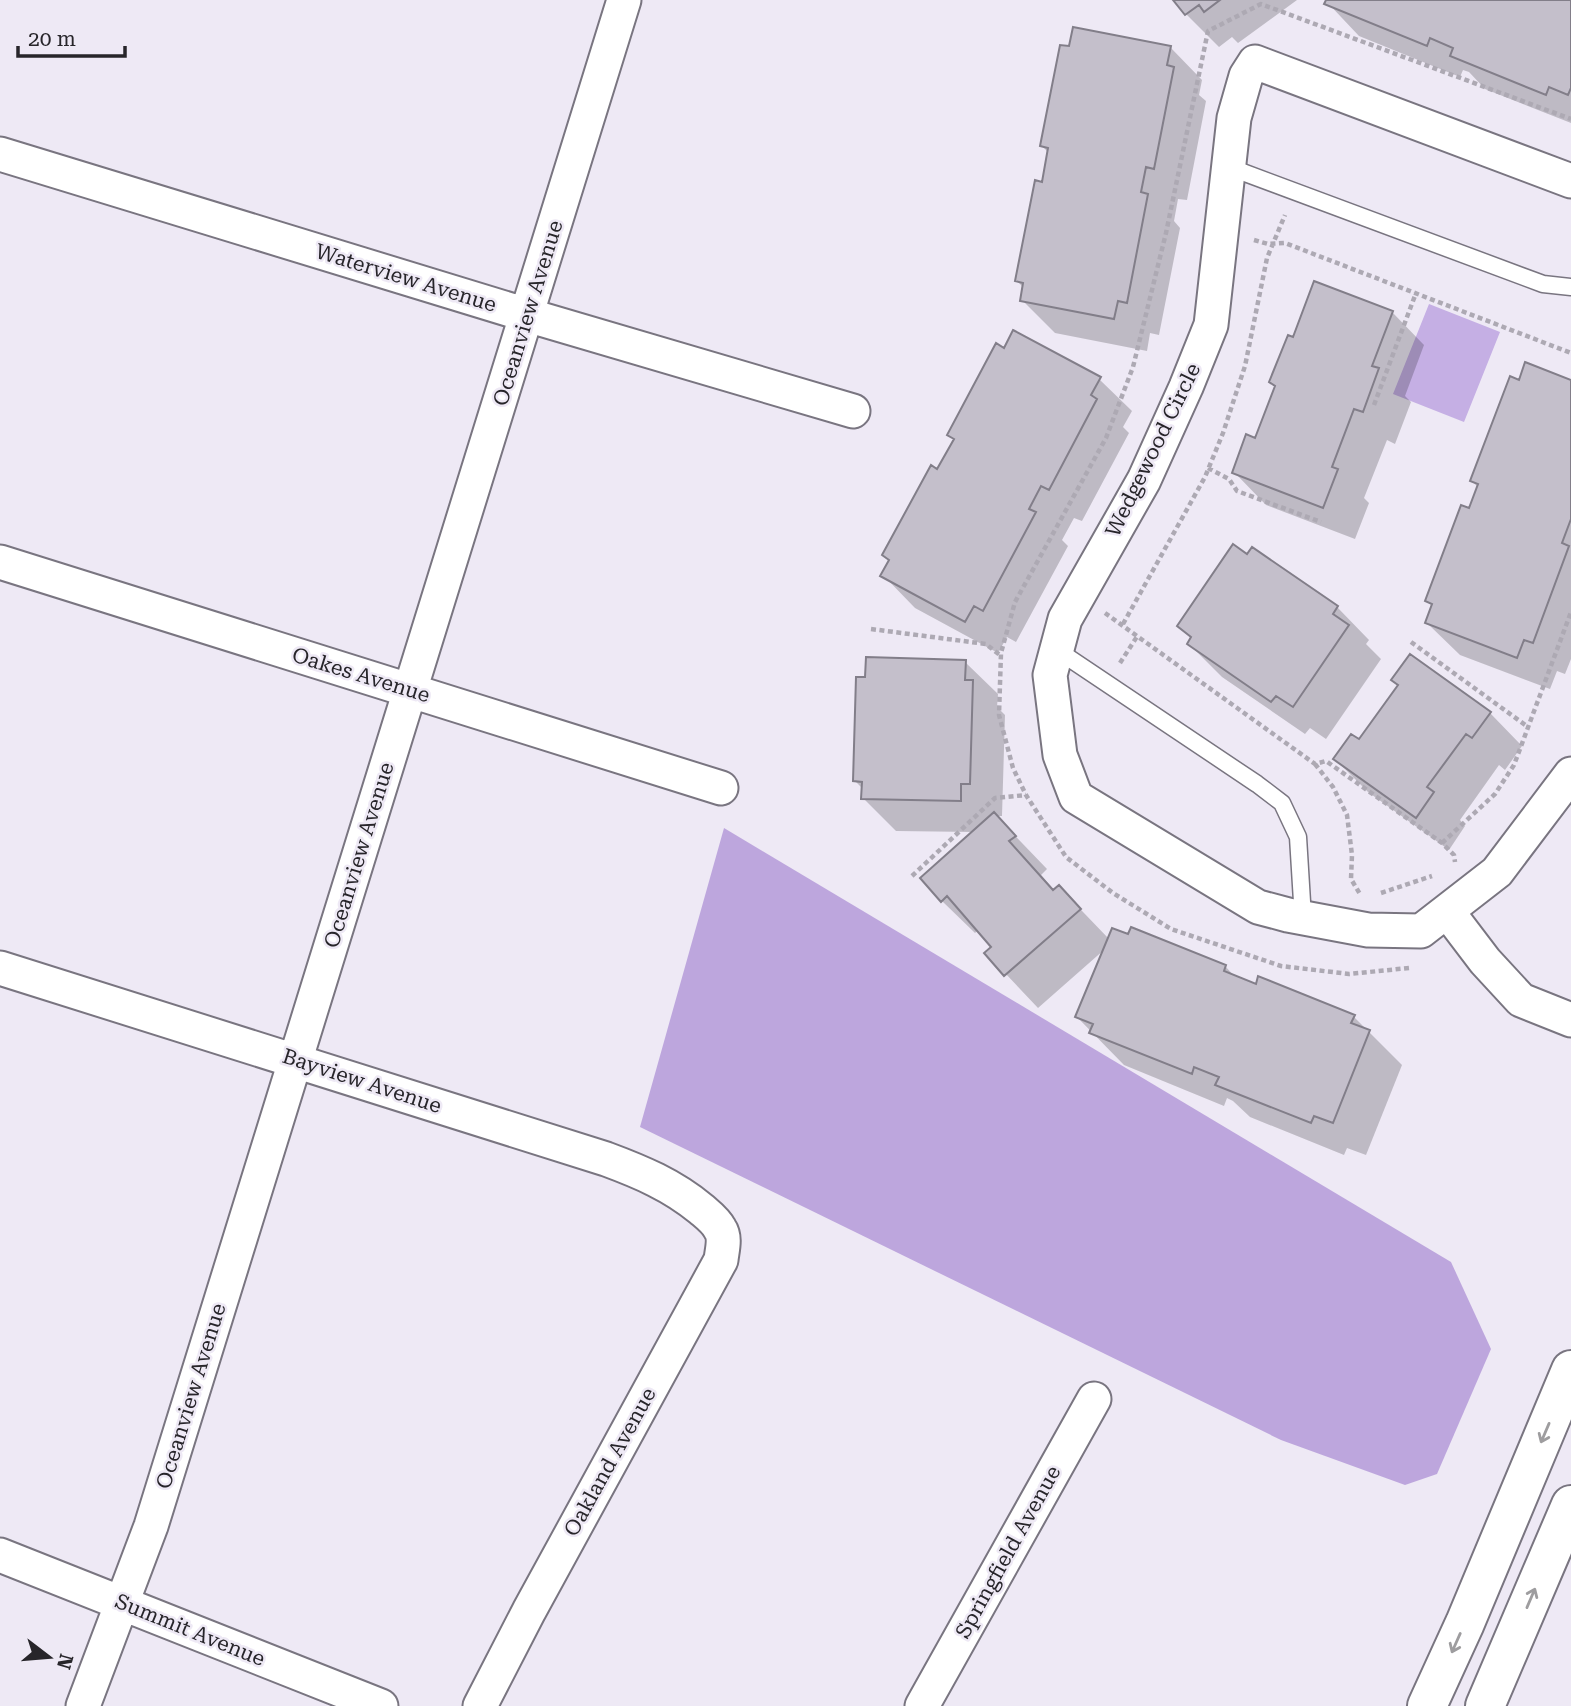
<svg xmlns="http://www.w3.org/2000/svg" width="1571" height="1706" viewBox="0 0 1571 1706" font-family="'Roboto Serif',serif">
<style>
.green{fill:#c5afe4}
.forest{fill:#bda6dd}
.shadow{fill:#0003}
.building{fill:#c4bfcb;stroke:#827e89;stroke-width:2}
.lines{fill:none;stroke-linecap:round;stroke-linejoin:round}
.service-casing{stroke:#797580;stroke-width:19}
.minor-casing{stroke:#797580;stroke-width:37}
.trunk-casing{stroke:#797580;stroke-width:42}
.path{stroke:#ada9b3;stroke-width:4.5;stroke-dasharray:5 3.5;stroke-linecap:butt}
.service{stroke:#fff;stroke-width:16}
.minor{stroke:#fff;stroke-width:33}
.trunk{stroke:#fff;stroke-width:38}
.oneway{stroke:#9e9d9f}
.labels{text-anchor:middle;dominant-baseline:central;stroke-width:5;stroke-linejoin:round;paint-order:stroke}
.street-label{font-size:21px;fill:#27252a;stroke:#eee9f5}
</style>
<rect width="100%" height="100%" fill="#eee9f5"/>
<path class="green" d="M 1429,304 L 1500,332 L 1464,422 L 1393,394 Z"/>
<path class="forest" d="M 724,828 L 1451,1262 L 1491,1349 L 1437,1474 L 1405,1485 L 1281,1440 L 640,1127 Z"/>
<path class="shadow" d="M 1175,0 L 1297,0 L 1238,43 L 1232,37 L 1219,47 L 1186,14 Z
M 1325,0 L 1571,0 L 1571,123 L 1485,89 L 1469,72 L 1463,70 L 1460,77 L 1359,36 Z
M 1170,47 L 1202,80 L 1199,95 L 1206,101 L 1187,200 L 1178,199 L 1174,221 L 1180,228 L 1159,335 L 1150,333 L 1147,351 L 1055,333 L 1022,300 L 1024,288 L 1017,281 L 1049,153 L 1042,146 Z
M 1392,312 L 1424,345 L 1405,396 L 1411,402 L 1395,444 L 1387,440 L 1364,498 L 1369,503 L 1355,539 L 1266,505 L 1234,472 L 1256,440 L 1294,340 Z
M 1099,379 L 1132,411 L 1123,427 L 1129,433 L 1082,521 L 1074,518 L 1062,540 L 1068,546 L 1016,642 L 1007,637 L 998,653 L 915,608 L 883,575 L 890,561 L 884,555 L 955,441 L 949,434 Z
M 1571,381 L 1571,659 L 1565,674 L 1557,671 L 1550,689 L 1460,655 L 1427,623 L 1433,607 L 1427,601 L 1470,510 L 1478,487 L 1472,481 L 1520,382 Z
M 1337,607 L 1369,640 L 1366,644 L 1381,659 L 1326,739 L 1310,728 L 1305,734 L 1222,677 L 1189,644 L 1192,639 L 1179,626 Z
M 965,662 L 998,694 L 997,707 L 1005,715 L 1002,816 L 996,816 L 1047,869 L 1041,875 L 1055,891 L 1059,887 L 1109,939 L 1225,966 L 1237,979 L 1354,1017 L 1402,1065 L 1366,1155 L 1347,1148 L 1344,1155 L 1250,1117 L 1233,1101 L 1227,1098 L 1224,1106 L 1124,1065 L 1077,1017 L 1105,949 L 1038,1008 L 986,953 L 993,947 L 978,930 L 975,933 L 942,901 L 974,832 L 896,831 L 863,798 L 863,789 L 855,781 Z
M 1399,686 L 1490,713 L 1522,746 L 1505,770 L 1499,765 L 1460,820 L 1465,826 L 1449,850 L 1368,792 L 1335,759 L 1359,742 Z"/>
<path class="building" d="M 1173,0 L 1220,0 L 1204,12 L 1199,5 L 1185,15 Z
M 1326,0 L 1571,0 L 1571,88 L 1568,95 L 1549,87 L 1546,95 L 1450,56 L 1453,48 L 1430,38 L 1427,46 L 1324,4 Z
M 1073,27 L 1171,46 L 1167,65 L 1174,67 L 1154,169 L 1146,167 L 1141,192 L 1148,194 L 1127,303 L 1118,301 L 1114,319 L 1020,301 L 1023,283 L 1015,281 L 1035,180 L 1042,182 L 1048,148 L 1040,146 L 1060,45 L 1069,46 Z
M 1314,281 L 1393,311 L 1372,366 L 1379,368 L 1363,412 L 1354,409 L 1332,467 L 1338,469 L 1323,508 L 1232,473 L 1246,434 L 1255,438 L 1275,386 L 1269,382 L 1288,335 L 1293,337 Z
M 1013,330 L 1101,377 L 1091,395 L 1097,399 L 1049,490 L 1041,486 L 1029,509 L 1036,512 L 983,611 L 974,606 L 965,622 L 880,576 L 889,560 L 882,555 L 931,465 L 937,469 L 954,439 L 947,435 L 996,343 L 1004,348 Z
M 1525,362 L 1571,380 L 1571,519 L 1562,543 L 1569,546 L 1533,643 L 1524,640 L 1517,658 L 1425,623 L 1432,604 L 1425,601 L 1461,505 L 1469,508 L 1478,484 L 1470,481 L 1510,376 L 1519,380 Z
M 1233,544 L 1247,554 L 1252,547 L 1338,606 L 1333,614 L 1349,625 L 1293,707 L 1276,696 L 1271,702 L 1187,644 L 1191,637 L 1177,626 Z
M 1410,654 L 1491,712 L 1472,738 L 1466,734 L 1427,787 L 1434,792 L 1416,818 L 1333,759 L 1351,734 L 1359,739 L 1398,685 L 1391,680 Z
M 866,657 L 966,660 L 965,680 L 973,680 L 970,784 L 961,784 L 961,801 L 861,799 L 862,782 L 853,781 L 856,677 L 865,677 Z
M 994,812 L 1016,836 L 1009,841 L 1053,890 L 1059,885 L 1081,909 L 1004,976 L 984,953 L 991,947 L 947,896 L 941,902 L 920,878 Z
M 1131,927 L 1226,965 L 1224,971 L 1256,984 L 1258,976 L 1355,1015 L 1351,1023 L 1370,1030 L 1333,1123 L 1314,1116 L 1311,1123 L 1215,1085 L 1219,1077 L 1194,1067 L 1192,1074 L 1089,1033 L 1093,1024 L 1075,1017 L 1112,928 L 1128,934 Z"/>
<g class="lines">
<g class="service-casing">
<path id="service" d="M 1229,167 L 1543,284 L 1571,287
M 1057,650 L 1257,784 L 1282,803 L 1298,837 L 1303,918"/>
</g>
<g class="minor-casing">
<path id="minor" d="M 0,154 L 527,315 L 853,411
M 1571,181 L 1255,62 L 1246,76 L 1234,118 L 1211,325 L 1186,387 L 1144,480 L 1065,619 L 1050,675 L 1060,755 L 1076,797 L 1258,907 L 1288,915 L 1368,930 L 1421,931 L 1497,872 L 1571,774
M 0,562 L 721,788
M 1447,911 L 1485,961 L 1521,1000 L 1571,1020
M 0,968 L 606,1159 C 641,1172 672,1185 701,1209 C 708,1215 716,1221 720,1229 C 726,1238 722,1250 721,1260 L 529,1611 L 480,1706
M 0,1555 L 381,1706
M 83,1706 L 151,1526 L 624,0
M 922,1706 L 1094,1399"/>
</g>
<g class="trunk-casing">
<path id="trunk" d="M 1427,1706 L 1465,1623 L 1571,1370
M 1485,1706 L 1571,1505"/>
</g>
<path class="path" d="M 1254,240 L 1268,244 L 1285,243 L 1571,353
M 1374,405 L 1416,293
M 1208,468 L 1229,479 L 1237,491 L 1321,522
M 1105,613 L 1315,764 L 1326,761 L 1442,843 L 1454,855 L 1455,862
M 1123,624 L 1205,477 L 1223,433 L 1245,366 L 1267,258 L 1285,215
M 871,629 L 986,644 L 1001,656
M 1411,642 L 1528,727
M 1120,663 L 1138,635
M 1315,764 L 1333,787 L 1347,815 L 1352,855 L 1351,879 L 1360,894
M 1442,843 L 1495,794 L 1514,765 L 1571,612
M 912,876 L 995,798 L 1026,795
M 1381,893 L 1432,876
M 1409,968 L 1349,974 L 1281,966 L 1171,929 L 1113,893 L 1066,857 L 1026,795 L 1013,768 L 999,715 L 1001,653 L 1015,602 L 1106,438 L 1133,367 L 1166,233 L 1208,31 L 1261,4 L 1571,119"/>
<use href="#service" class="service"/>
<use href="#minor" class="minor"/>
<use href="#trunk" class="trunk"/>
</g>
<defs><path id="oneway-shaft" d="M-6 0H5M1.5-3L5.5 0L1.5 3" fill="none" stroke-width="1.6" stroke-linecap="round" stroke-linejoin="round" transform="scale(1.75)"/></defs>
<g class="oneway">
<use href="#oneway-shaft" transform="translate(1545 1433) rotate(113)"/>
<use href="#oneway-shaft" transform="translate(1531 1598) rotate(-67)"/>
<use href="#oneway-shaft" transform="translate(1456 1643) rotate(114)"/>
</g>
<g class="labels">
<g class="street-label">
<text transform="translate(406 278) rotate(17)">Waterview Avenue</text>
<text transform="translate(528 313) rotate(-73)">Oceanview Avenue</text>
<text transform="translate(1153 450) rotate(-64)">Wedgewood Circle</text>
<text transform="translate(361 675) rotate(17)">Oakes Avenue</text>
<text transform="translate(359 855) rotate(-73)">Oceanview Avenue</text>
<text transform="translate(362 1081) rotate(18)">Bayview Avenue</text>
<text transform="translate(191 1396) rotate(-73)">Oceanview Avenue</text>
<text transform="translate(610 1462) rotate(-61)">Oakland Avenue</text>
<text transform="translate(1008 1552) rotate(-61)">Springfield Avenue</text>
<text transform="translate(190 1630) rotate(22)">Summit Avenue</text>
</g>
</g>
<g transform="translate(49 1657) rotate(106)" stroke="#eee9f5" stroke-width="5" paint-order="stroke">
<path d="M0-5L12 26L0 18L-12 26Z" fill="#27252a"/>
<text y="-10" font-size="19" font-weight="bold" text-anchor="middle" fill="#27252a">N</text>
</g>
<path d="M18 46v10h107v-10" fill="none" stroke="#27252a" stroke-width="3.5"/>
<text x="28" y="46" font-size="21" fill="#27252a" stroke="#eee9f5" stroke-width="5" paint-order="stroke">20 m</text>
</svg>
